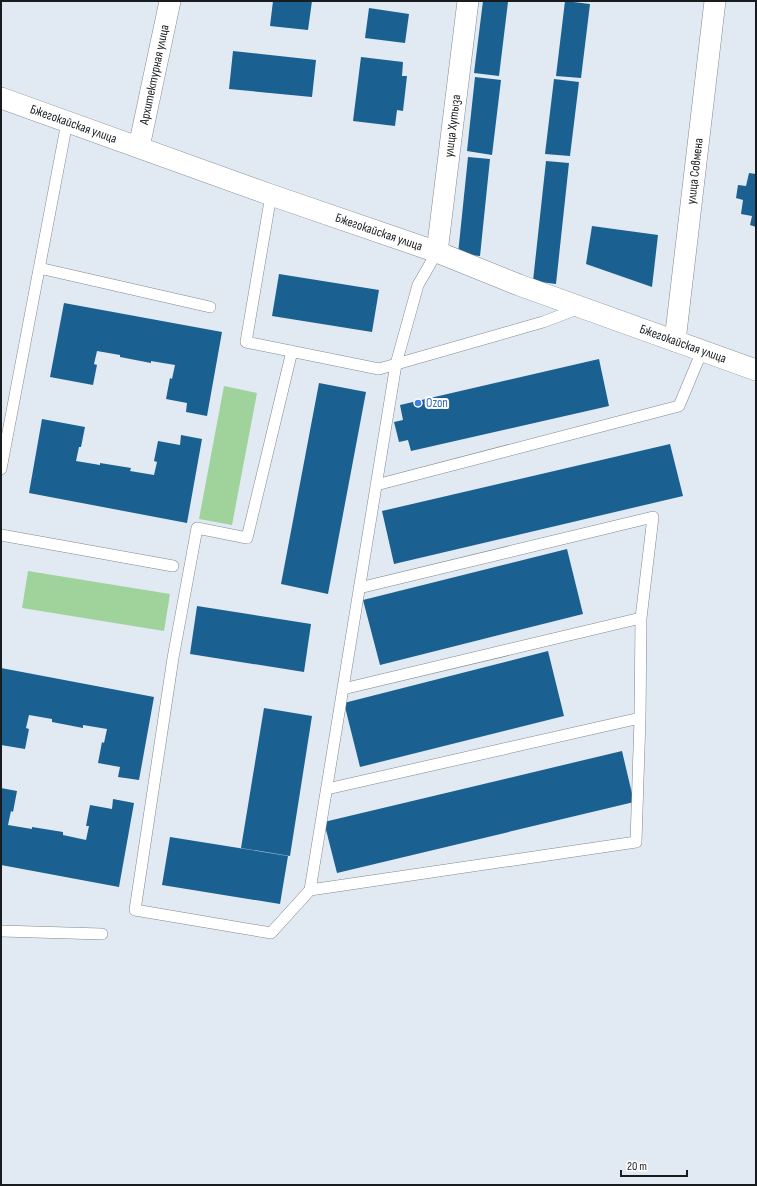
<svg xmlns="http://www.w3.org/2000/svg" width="757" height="1186" viewBox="0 0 757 1186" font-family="'Sofia Sans Condensed',sans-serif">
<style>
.green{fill:#a0d39c}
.building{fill:#1a6091}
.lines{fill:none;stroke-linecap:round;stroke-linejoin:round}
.lane-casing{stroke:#80888f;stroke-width:12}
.street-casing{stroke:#80888f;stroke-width:22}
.lane{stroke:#fff;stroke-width:11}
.street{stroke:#fff;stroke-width:21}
.shop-dot{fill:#3f7fe0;stroke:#fff;stroke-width:1.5}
.labels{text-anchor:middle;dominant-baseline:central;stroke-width:4;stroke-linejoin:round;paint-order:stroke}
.street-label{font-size:13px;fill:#191c1f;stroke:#fff}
.shop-label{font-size:13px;fill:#366cbe;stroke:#fff;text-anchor:start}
</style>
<rect width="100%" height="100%" fill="#e1eaf2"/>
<path class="green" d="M 224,386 L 257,393 L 232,525 L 199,519 Z
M 28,571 L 170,594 L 164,631 L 22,608 Z"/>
<path class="building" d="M 273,1 L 312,1 L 308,30 L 270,26 Z
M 483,1 L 508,2 L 499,76 L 474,73 Z
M 565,1 L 590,4 L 581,78 L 556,76 Z
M 369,8 L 409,14 L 405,43 L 365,38 Z
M 233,51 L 316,60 L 312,97 L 229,89 Z
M 361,57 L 403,62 L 402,76 L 407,76 L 403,111 L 397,110 L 395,126 L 353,121 Z
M 475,77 L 501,80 L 492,155 L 467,151 Z
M 554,79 L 579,82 L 570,156 L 545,154 Z
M 468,157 L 490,159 L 480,256 L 458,254 Z
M 546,161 L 569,163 L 556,284 L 533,281 Z
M 749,173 L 756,174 L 756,227 L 750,225 L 752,216 L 741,214 L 743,200 L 736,198 L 738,185 L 746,186 Z
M 592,226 L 658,235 L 652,287 L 586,264 Z
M 279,274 L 379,290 L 372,332 L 272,316 Z
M 64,303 L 222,332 L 207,416 L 186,412 L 187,403 L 166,399 L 170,378 L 172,379 L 175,365 L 151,361 L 151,363 L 120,357 L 120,355 L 97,351 L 94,364 L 97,365 L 93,385 L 50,377 Z
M 599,359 L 609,406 L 411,451 L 408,440 L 399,442 L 394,422 L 403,420 L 400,405 Z
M 319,383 L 366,392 L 328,594 L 281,584 Z
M 42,419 L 85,427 L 81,447 L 79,447 L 76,461 L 100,465 L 100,463 L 131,468 L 130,471 L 154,475 L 157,462 L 154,461 L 158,441 L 180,445 L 181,435 L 202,439 L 187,523 L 29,493 Z
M 670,444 L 683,496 L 394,564 L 382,511 Z
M 567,549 L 583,614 L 380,665 L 363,600 Z
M 197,606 L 311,624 L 304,672 L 190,654 Z
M 548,651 L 564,716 L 360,767 L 344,703 Z
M 1,668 L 154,697 L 139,780 L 118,777 L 120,767 L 98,763 L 102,742 L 104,743 L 107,729 L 83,725 L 83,728 L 52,722 L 52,719 L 29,715 L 26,728 L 29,729 L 25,749 L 1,745 Z
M 264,708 L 312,716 L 290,856 L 241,848 Z
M 622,751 L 634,802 L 337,873 L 324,822 Z
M 1,788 L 17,791 L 13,812 L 11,811 L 8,825 L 32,829 L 32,827 L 63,832 L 63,835 L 86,840 L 89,826 L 86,826 L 90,805 L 112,809 L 113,799 L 134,803 L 119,887 L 1,865 Z
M 170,837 L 288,856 L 280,904 L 162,885 Z"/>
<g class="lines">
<g class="lane-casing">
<path id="lane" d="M 271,195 L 246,342 L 379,369 L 543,322 L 580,308
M 39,268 L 210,307
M 292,351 L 247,538 L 197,528 L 173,658 L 135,910 L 271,933 L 310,890
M 1,469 L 67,122
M 376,485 L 679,406 L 702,351
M 1,535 L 173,566
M 359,588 L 653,517 L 641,618 L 640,718 L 636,842 L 310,890 L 396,364 L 418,285 L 437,252
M 343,689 L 641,618
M 327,789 L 640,718
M 1,931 L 102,934"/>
</g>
<g class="street-casing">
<g id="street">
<path id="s1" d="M 1,98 L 271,195 L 437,252 L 519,285 L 756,370"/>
<path id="s2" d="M 139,147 L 170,1"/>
<path id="s3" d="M 437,252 L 468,1"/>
<path id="s4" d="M 675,341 L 715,1"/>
</g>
</g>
<use href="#lane" class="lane"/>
<use href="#street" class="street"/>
</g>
<circle class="shop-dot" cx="418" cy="403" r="4"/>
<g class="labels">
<g class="street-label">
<text stroke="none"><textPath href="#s2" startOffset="74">Архитектурная улица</textPath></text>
<text stroke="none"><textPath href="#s1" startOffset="77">Бжегокайская улица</textPath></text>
<text stroke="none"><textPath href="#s3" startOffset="127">улица Хутыза</textPath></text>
<text stroke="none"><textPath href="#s4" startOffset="171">улица Совмена</textPath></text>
<text stroke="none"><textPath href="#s1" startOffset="401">Бжегокайская улица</textPath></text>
<text stroke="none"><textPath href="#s1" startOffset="725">Бжегокайская улица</textPath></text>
</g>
<g class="shop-label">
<text x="426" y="403">Ozon</text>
</g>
</g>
<rect width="757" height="1186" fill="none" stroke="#191c1f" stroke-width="4"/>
<path d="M621 1170v6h66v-6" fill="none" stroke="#191c1f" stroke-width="2"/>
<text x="627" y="1170" font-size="12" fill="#191c1f" stroke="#ffffff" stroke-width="3" paint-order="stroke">20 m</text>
</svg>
